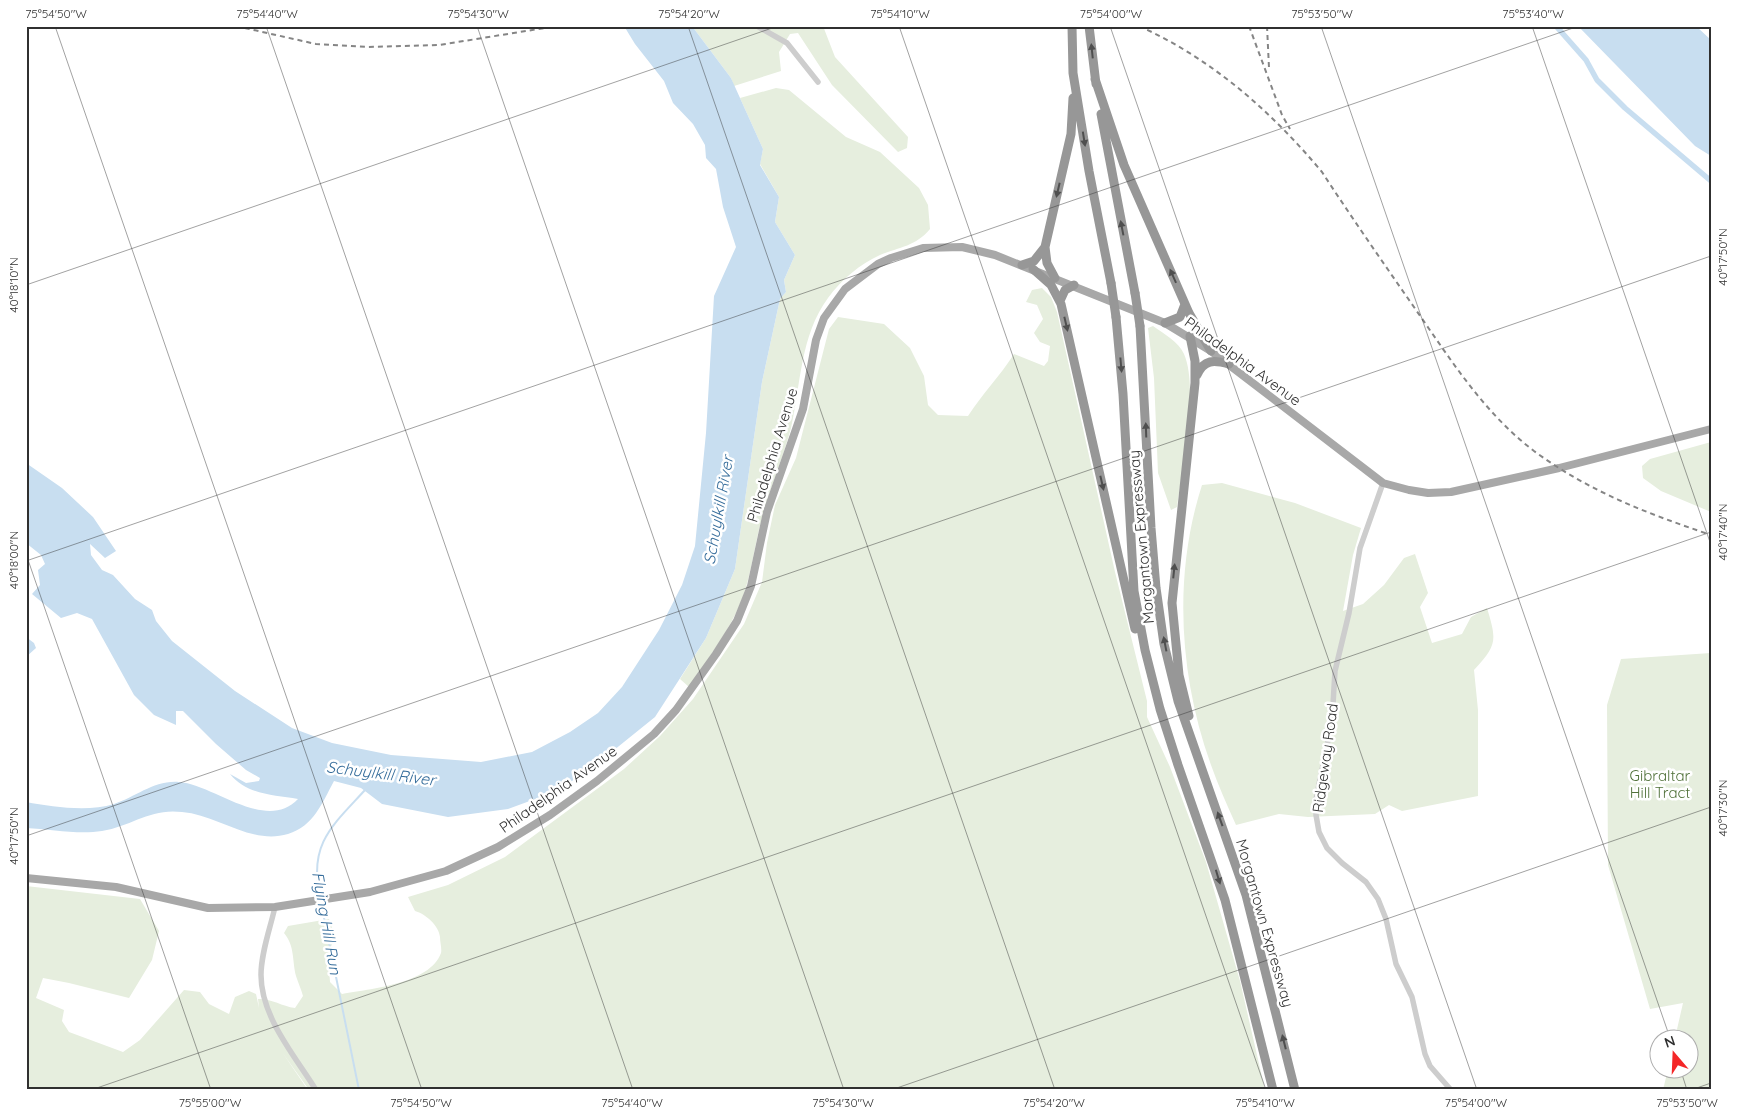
<svg xmlns="http://www.w3.org/2000/svg" width="1737" height="1116" viewBox="0 0 1737 1116" font-family="Quicksand,sans-serif">
<style>
.green{fill:#e6eede}
.water{fill:#c8def0}
.lines{fill:none;stroke-linecap:round;stroke-linejoin:round}
.stream{stroke:#c8def0;stroke-width:2}
.canal{stroke:#c8def0;stroke-width:5.5}
.minor{stroke:#cdcdcd;stroke-width:5.5}
.major{stroke:#a8a8a8;stroke-width:8}
.highway{stroke:#979797;stroke-width:9}
.rail{stroke:#858585;stroke-width:2;stroke-dasharray:5 4;stroke-linecap:butt}
.highway-bridge{stroke:#979797;stroke-width:9}
.oneway{fill:#4f4f4f}
.ticks{fill:none;stroke:#303030;stroke-width:1;stroke-opacity:0.45}
.labels{text-anchor:middle;dominant-baseline:central;stroke-width:5;stroke-linejoin:round;paint-order:stroke}
.street-label{font-size:15px;fill:#303030;stroke:#fff}
.park-label{font-size:15px;fill:#507139;stroke:#fff}
.water-label{font-size:16px;font-style:italic;fill:#366d9b;stroke:#fff}
.neatline{fill:none;stroke:#303030;stroke-width:2}
.ticks-label{font-size:12px;text-anchor:middle;fill:#303030}
</style>
<rect width="100%" height="100%" fill="#fff"/>
<path class="green" d="M 692,26 L 823,26 L 835,57 L 908,137 L 907,148 L 898,152 L 832,85 L 798,33 L 790,34 L 779,52 L 781,71 L 734,86 L 731,78 Z
M 776,88 L 789,90 L 846,137 L 880,152 L 919,188 L 928,205 L 930,229 C 916,246 900,247 880,255 C 860,264 841,280 828,298 C 800,336 801,384 791,428 C 783,458 770,488 762,518 C 753,550 751,583 736,613 C 723,639 705,663 689,687 L 680,679 L 706,638 L 735,569 L 762,382 L 780,299 L 786,292 L 784,280 L 795,255 L 775,222 L 779,197 L 760,164 L 763,149 L 740,98 Z
M 1042,288 L 1051,297 L 1057,312 L 1115,572 L 1147,701 L 1147,717 L 1170,767 L 1206,862 L 1240,981 L 1265,1090 L 309,1090 L 282,1052 L 308,1090 L 26,1090 L 26,886 L 140,899 L 159,931 L 152,960 L 129,998 L 69,983 L 43,978 L 36,998 L 64,1010 L 62,1021 L 69,1032 L 123,1052 L 140,1040 L 184,990 L 200,992 L 209,1004 L 229,1014 L 235,997 L 249,991 L 256,994 L 259,1008 L 258,999 C 271,998 281,1006 295,1008 L 303,996 C 301,989 298,982 296,976 C 292,960 295,946 284,933 L 288,926 L 329,919 L 335,936 L 328,955 L 330,982 L 342,994 C 369,989 430,984 441,953 C 442,949 440,942 440,937 C 439,926 426,914 415,911 L 408,897 L 448,885 L 505,857 L 624,769 L 660,736 L 693,699 L 744,624 L 762,582 L 767,543 L 775,505 L 796,458 L 829,329 L 838,317 L 884,324 L 910,348 L 924,376 L 928,405 L 938,415 L 968,416 C 982,394 1000,376 1014,354 L 1044,366 L 1048,361 L 1050,346 L 1040,342 L 1034,333 L 1043,319 L 1037,305 L 1026,302 L 1032,290 Z
M 1153,326 C 1164,334 1179,342 1184,354 C 1199,388 1182,469 1177,507 L 1171,510 L 1158,473 L 1154,378 L 1148,328 Z
M 1711,442 L 1711,512 L 1661,491 L 1643,478 L 1642,466 L 1650,459 Z
M 1222,483 L 1295,503 L 1361,528 L 1353,555 L 1343,611 L 1363,604 L 1384,585 L 1404,558 L 1415,554 L 1428,593 L 1420,607 L 1432,643 L 1462,634 L 1471,617 L 1487,608 C 1497,641 1497,645 1474,670 L 1478,710 L 1478,796 L 1402,811 L 1389,805 L 1375,814 L 1308,817 L 1279,814 L 1236,825 C 1227,805 1218,785 1211,765 C 1179,676 1173,575 1202,485 Z
M 1711,653 L 1711,1090 L 1663,1090 L 1668,1069 L 1690,1068 L 1690,1038 L 1675,1038 L 1683,1003 L 1650,1009 L 1608,865 L 1607,705 L 1621,659 Z"/>
<path class="water" d="M 624,26 L 692,26 L 731,78 L 763,149 L 760,165 L 779,197 L 775,222 L 795,255 L 784,280 L 786,292 L 780,299 L 762,382 L 735,569 L 706,638 L 655,717 L 593,767 L 557,791 L 508,809 L 448,817 L 382,804 L 361,788 L 334,781 C 322,803 314,826 288,834 C 251,845 218,815 182,812 C 150,808 132,826 102,831 C 78,835 51,829 26,828 L 26,802 C 53,807 88,812 114,804 C 136,797 154,780 179,782 C 213,784 266,833 298,799 C 274,795 247,795 230,774 L 246,783 L 259,781 L 260,778 L 246,770 L 216,744 L 183,711 L 176,711 L 176,725 L 154,715 L 134,695 L 92,619 L 77,613 L 61,618 L 32,594 L 40,585 L 38,570 L 45,564 L 41,555 L 26,543 L 26,463 L 62,488 L 93,517 L 116,551 L 105,558 L 90,544 L 91,555 L 102,570 L 113,575 L 135,599 L 152,610 L 156,621 L 172,641 L 235,691 L 292,728 L 332,743 L 391,755 L 481,762 L 532,752 L 570,732 L 598,713 L 622,687 L 659,630 L 682,585 L 695,546 L 706,433 L 714,296 L 736,247 L 723,207 L 716,169 L 706,158 L 705,145 L 693,124 L 673,103 L 664,81 L 635,44 Z
M 1578,26 L 1696,26 L 1711,40 L 1711,156 L 1695,146 Z
M 26,637 L 34,643 L 36,648 L 26,657 Z"/>
<g class="lines">
<path class="stream" d="M 320,896 C 308,844 333,825 365,790
M 321,903 L 359,1090"/>
<path class="canal" d="M 1556,26 L 1586,60 L 1597,80 L 1625,108 L 1711,181"/>
<path class="minor" d="M 757,26 L 787,43 L 818,82
M 1383,483 L 1360,548 L 1349,613 L 1335,671 L 1332,721 L 1316,799 L 1316,815 L 1319,832 L 1327,848 L 1342,863 L 1366,882 L 1378,899 L 1386,919 L 1396,964 L 1412,997 L 1425,1054 L 1430,1066 L 1451,1090
M 275,907 C 270,929 261,953 261,975 C 261,1017 295,1056 316,1090"/>
<path class="major" d="M 26,878 L 116,887 L 208,908 L 275,907 L 370,892 L 446,871 L 498,847 L 550,815 L 597,781 L 654,734 L 676,710 L 716,654 L 737,621 L 751,586 L 767,512 L 803,409 L 816,340 L 824,318 L 845,289 L 878,264 L 891,258 L 923,248 L 962,247 L 995,255 L 1165,323 L 1211,351 L 1383,483 L 1409,490 L 1428,493 L 1451,492 L 1559,468 L 1711,429"/>
<path class="highway" d="M 1072,26 L 1073,73 L 1089,171 L 1111,283
M 1089,26 L 1096,84
M 1095,79 L 1124,165 L 1189,313 L 1211,351
M 1101,114 L 1135,293
M 1022,265 L 1034,261 L 1045,247
M 1033,269 L 1051,285 L 1061,304 L 1135,629
M 1055,278 L 1047,263 L 1045,247 L 1071,134 L 1073,98
M 1060,301 L 1065,290 L 1074,285
M 1116,317 L 1123,394 L 1134,591 L 1145,650 L 1160,709 L 1178,765 L 1225,900 L 1273,1090
M 1165,323 L 1180,317 L 1185,304
M 1140,326 L 1151,528 L 1156,588 L 1164,644 L 1178,701 L 1246,895 L 1295,1090
M 1197,375 C 1204,359 1214,360 1229,364
M 1189,716 L 1179,675 L 1172,603 L 1195,383 L 1195,361 L 1190,336"/>
<path class="rail" d="M 236,26 L 316,44 L 368,47 L 439,45 L 557,26
M 1139,26 C 1212,59 1271,111 1322,172 C 1352,218 1384,264 1416,310 C 1451,360 1484,413 1534,451 C 1590,492 1646,513 1711,535
M 1249,26 L 1282,115 L 1290,129
M 1267,26 L 1269,68"/>
<path class="highway-bridge" d="M 1111,283 L 1116,317
M 1135,293 L 1140,326"/>
</g>
<defs><path id="oneway-solid" d="M-6-.8H1V-3.2L6.5 0L1 3.2V.8H-6Z" transform="scale(1.25)"/></defs>
<g class="oneway">
<use href="#oneway-solid" transform="translate(1092 51) rotate(-96)"/>
<use href="#oneway-solid" transform="translate(1084 139) rotate(81)"/>
<use href="#oneway-solid" transform="translate(1058 190) rotate(103)"/>
<use href="#oneway-solid" transform="translate(1122 228) rotate(-101)"/>
<use href="#oneway-solid" transform="translate(1173 276) rotate(-114)"/>
<use href="#oneway-solid" transform="translate(1066 324) rotate(77)"/>
<use href="#oneway-solid" transform="translate(1121 365) rotate(85)"/>
<use href="#oneway-solid" transform="translate(1146 430) rotate(-92)"/>
<use href="#oneway-solid" transform="translate(1102 483) rotate(77)"/>
<use href="#oneway-solid" transform="translate(1174 571) rotate(-84)"/>
<use href="#oneway-solid" transform="translate(1165 644) rotate(-101)"/>
<use href="#oneway-solid" transform="translate(1220 819) rotate(-110)"/>
<use href="#oneway-solid" transform="translate(1218 877) rotate(73)"/>
<use href="#oneway-solid" transform="translate(1284 1042) rotate(-104)"/>
</g>
<path class="ticks" d="M 55,26 L 422,1090M 266,26 L 633,1090M 477,26 L 844,1090M 688,26 L 1055,1090M 899,26 L 1266,1090M 1110,26 L 1477,1090M 1321,26 L 1670,1038M 1532,26 L 1711,545M 26,285 L 778,26M 26,554 L 211,1090M 26,561 L 1579,26M 26,836 L 1711,256M 1680,1068 L 1687,1090M 91,1090 L 1711,532M 891,1090 L 1711,807M 1691,1090 L 1711,1083"/>
<g class="labels">
<g class="street-label">
<text transform="translate(1243 361) rotate(36)">Philadelphia Avenue</text>
<text transform="translate(772 455) rotate(-73)">Philadelphia Avenue</text>
<text transform="translate(1141 537) rotate(-95)">Morgantown Expressway</text>
<text transform="translate(1325 758) rotate(-82)">Ridgeway Road</text>
<text transform="translate(558 789) rotate(-35)">Philadelphia Avenue</text>
<text transform="translate(1265 923) rotate(74)">Morgantown Expressway</text>
</g>
<g class="park-label">
<text x="1660" y="775">Gibraltar<tspan x="1660" dy="17">Hill Tract</tspan></text>
</g>
<g class="water-label">
<text transform="translate(718 510) rotate(-80)">Schuylkill River</text>
<text transform="translate(381 773) rotate(7)">Schuylkill River</text>
<text transform="translate(327 923) rotate(80)">Flying Hill Run</text>
</g>
</g>
<rect width="1737" height="1116" fill="none" stroke="#ffffff" stroke-width="55"/>
<g transform="translate(1674 1054) rotate(341)"><circle r="24" fill="#ffffff" stroke="#acacac"/>
<path d="M0-4L9 19L0 12L-9 19Z" fill="#f42627"/>
<text y="-8" font-size="14" font-weight="bold" text-anchor="middle" fill="#303030">N</text>
</g>
<rect x="28" y="28" width="1682" height="1060" class="neatline"/>
<g class="ticks-label">
<text x="56" y="18">75°54'50"W</text>
<text x="267" y="18">75°54'40"W</text>
<text x="478" y="18">75°54'30"W</text>
<text x="689" y="18">75°54'20"W</text>
<text x="900" y="18">75°54'10"W</text>
<text x="1111" y="18">75°54'00"W</text>
<text x="1322" y="18">75°53'50"W</text>
<text x="1533" y="18">75°53'40"W</text>
<text transform="translate(1723 257) rotate(-90)" y="4">40°17'50"N</text>
<text transform="translate(14 285) rotate(-90)" y="4">40°18'10"N</text>
<text transform="translate(1723 532) rotate(-90)" y="4">40°17'40"N</text>
<text transform="translate(14 560) rotate(-90)" y="4">40°18'00"N</text>
<text transform="translate(1723 808) rotate(-90)" y="4">40°17'30"N</text>
<text transform="translate(14 836) rotate(-90)" y="4">40°17'50"N</text>
<text x="210" y="1107">75°55'00"W</text>
<text x="421" y="1107">75°54'50"W</text>
<text x="632" y="1107">75°54'40"W</text>
<text x="843" y="1107">75°54'30"W</text>
<text x="1054" y="1107">75°54'20"W</text>
<text x="1265" y="1107">75°54'10"W</text>
<text x="1476" y="1107">75°54'00"W</text>
<text x="1687" y="1107">75°53'50"W</text>
</g>
</svg>
